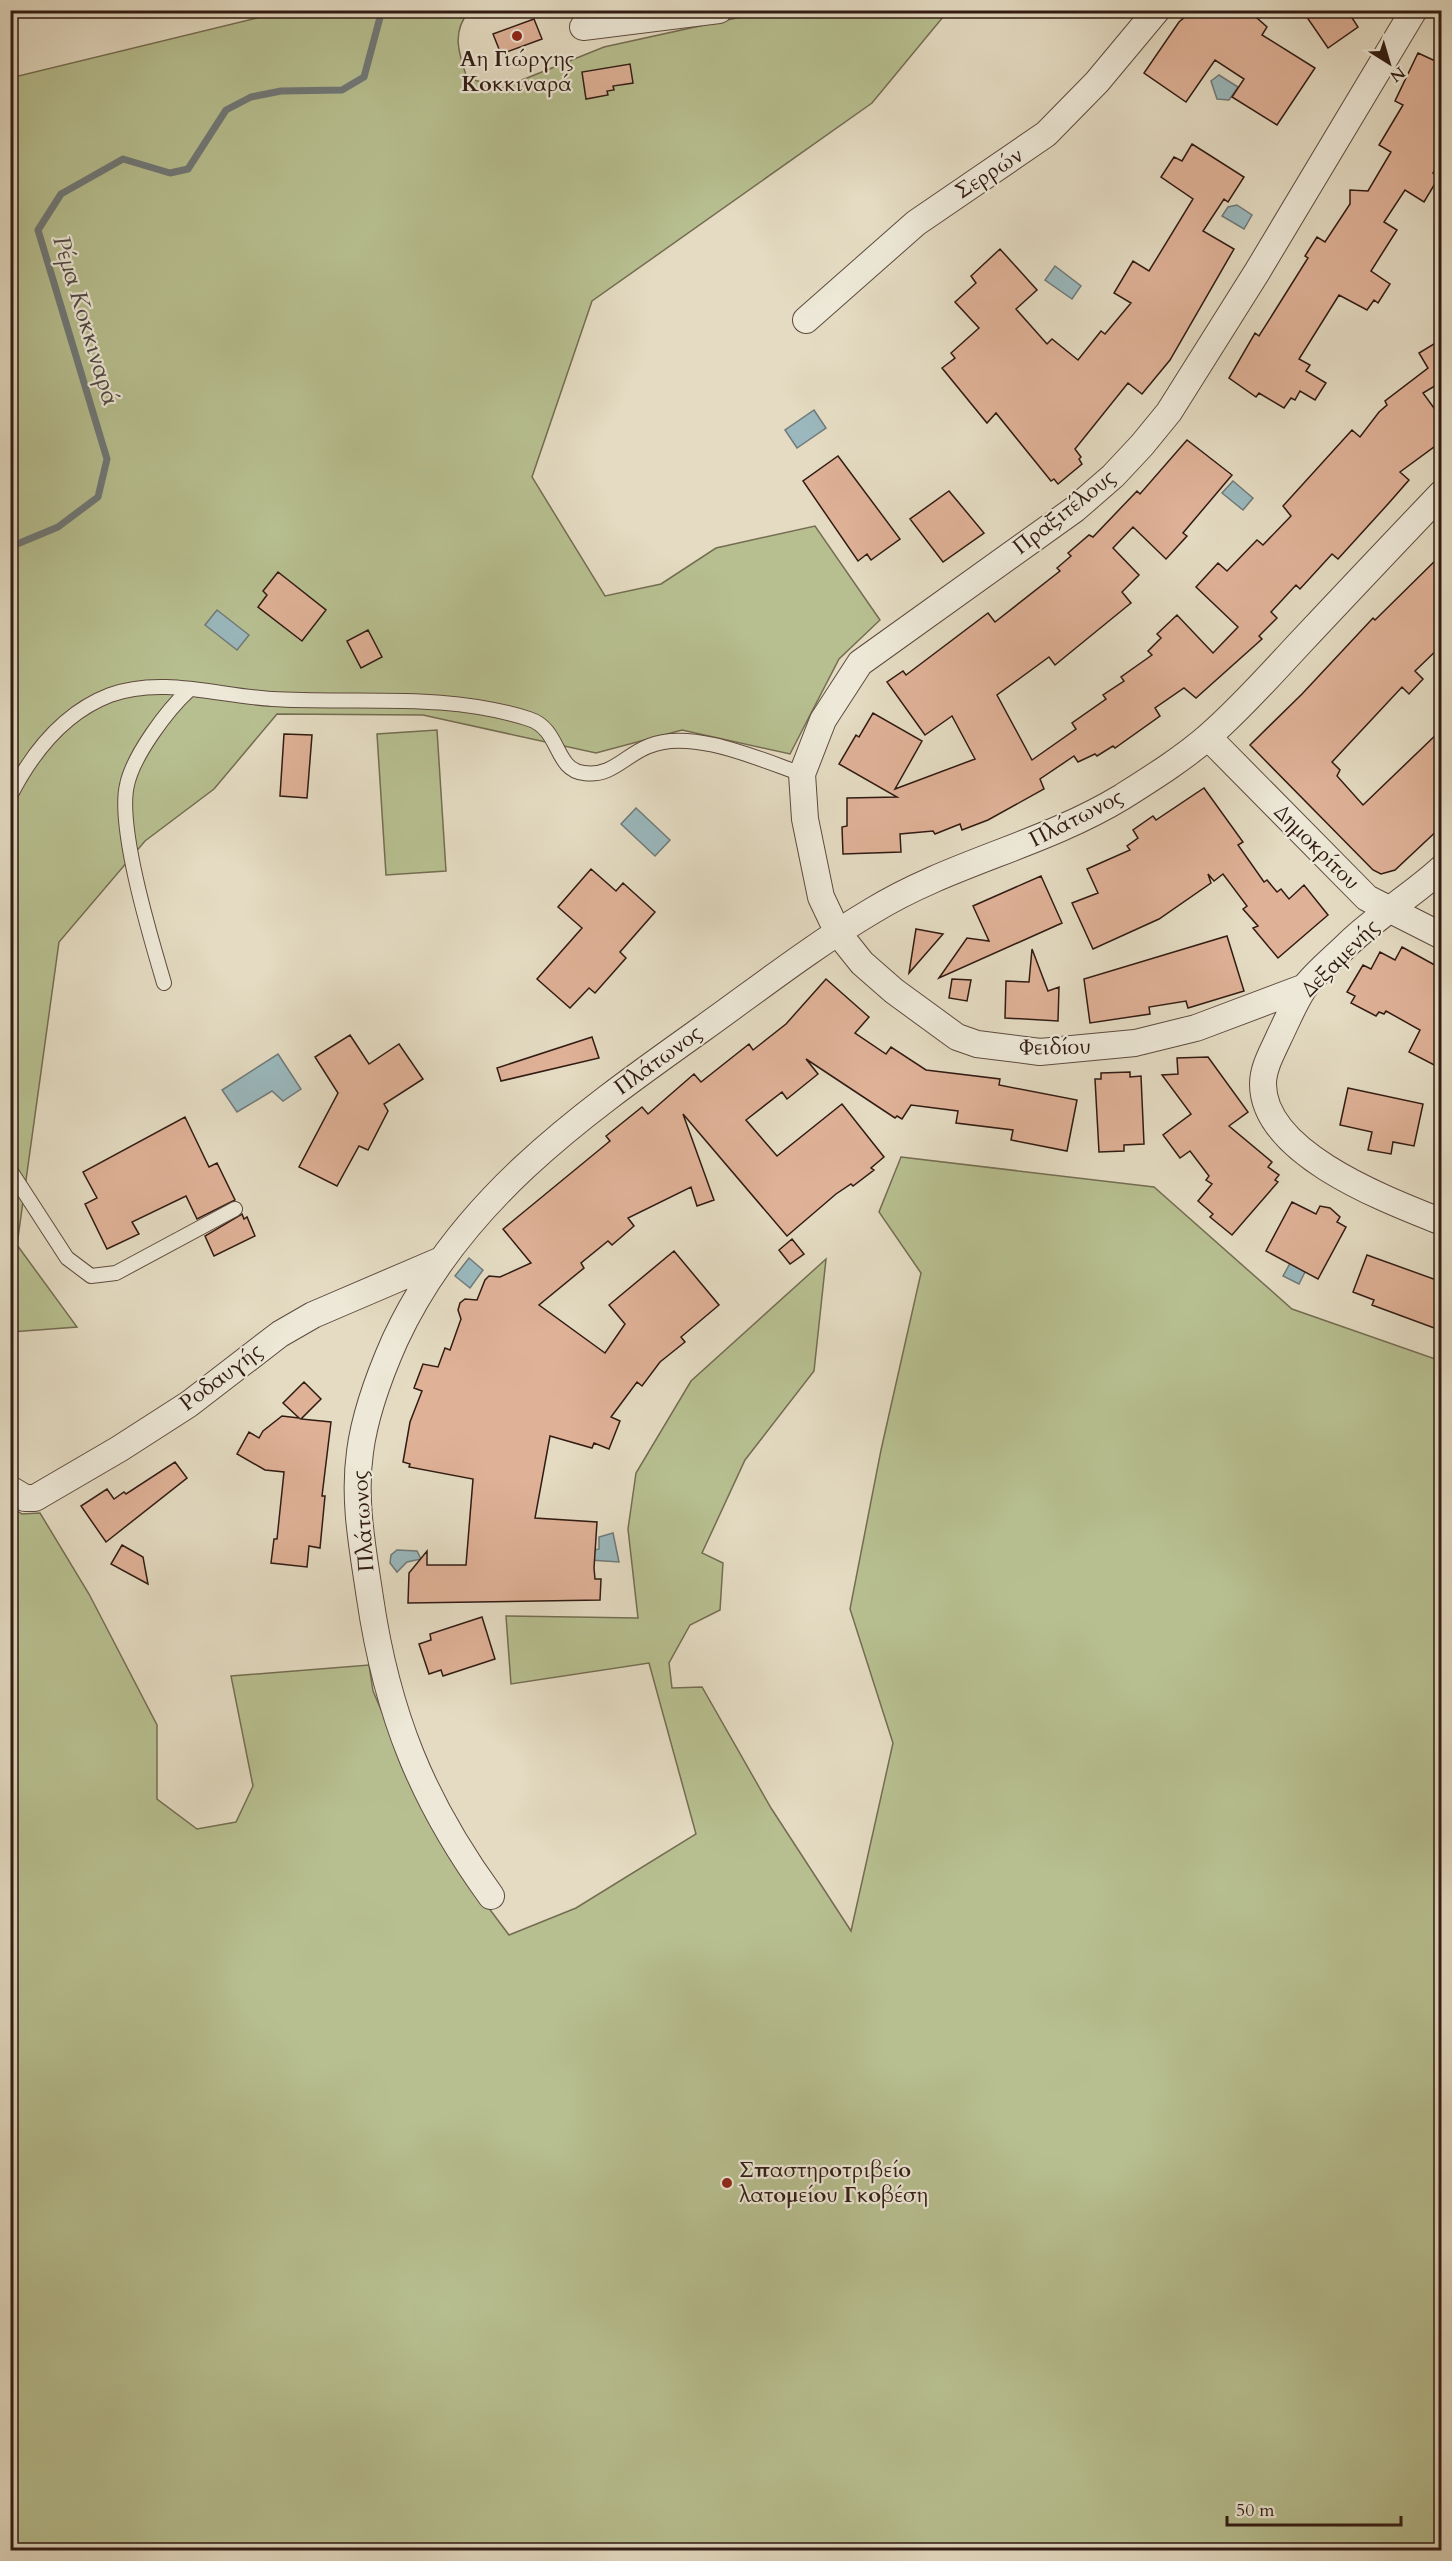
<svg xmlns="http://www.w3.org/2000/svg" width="1452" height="2561" viewBox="0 0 1452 2561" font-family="Cardo,serif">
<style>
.green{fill:#b7bf90;stroke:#746d52;stroke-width:1.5}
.water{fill:#9ab8bd;stroke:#707979;stroke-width:1.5}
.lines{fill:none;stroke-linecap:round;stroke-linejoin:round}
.stream{stroke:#707979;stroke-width:7}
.building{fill:#dfb197;stroke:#311b13;stroke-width:1.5}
.lane-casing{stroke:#5e4b3f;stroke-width:16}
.street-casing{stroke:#5e4b3f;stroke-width:28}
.lane{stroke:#ede8d7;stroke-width:14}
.street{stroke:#ede8d7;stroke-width:26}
.poi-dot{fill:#8f2418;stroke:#ede8d7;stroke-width:2}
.labels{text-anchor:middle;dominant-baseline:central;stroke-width:4.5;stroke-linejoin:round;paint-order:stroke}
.poi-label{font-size:22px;font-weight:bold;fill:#311b13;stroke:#ede8d7}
.street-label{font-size:22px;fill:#311b13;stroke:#ede8d7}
.water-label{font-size:24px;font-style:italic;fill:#504a46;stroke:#ede8d7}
</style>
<rect width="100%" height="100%" fill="#e4dbc2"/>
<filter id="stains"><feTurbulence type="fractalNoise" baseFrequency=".00333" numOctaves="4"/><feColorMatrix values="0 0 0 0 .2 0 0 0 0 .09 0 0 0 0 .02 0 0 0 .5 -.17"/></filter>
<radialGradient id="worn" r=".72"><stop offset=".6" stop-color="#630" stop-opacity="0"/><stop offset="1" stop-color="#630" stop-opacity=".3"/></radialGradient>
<path class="green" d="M 286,11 L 469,11 C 451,33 459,54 467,78 L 502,88 L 604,47 L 768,11 L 948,11 L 872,103 L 592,301 L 532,477 L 605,596 L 661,584 L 716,548 L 815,526 L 880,620 L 839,659 L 790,754 L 682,730 L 596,753 L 423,715 L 277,714 L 214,789 L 145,841 L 59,942 L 17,1245 L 77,1327 L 11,1332 L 10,78 Z
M 437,730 L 446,871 L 386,875 L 377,734 Z
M 901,1157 L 1154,1187 L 1292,1309 L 1441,1361 L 1441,2550 L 11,2550 L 10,1506 L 22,1514 L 40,1513 L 89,1594 L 157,1725 L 157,1799 L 197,1829 L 236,1822 L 253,1786 L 231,1676 L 369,1665 L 373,1691 L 419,1798 L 458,1867 L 509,1935 L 576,1908 L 696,1834 L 649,1663 L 511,1684 L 506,1616 L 638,1618 L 628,1529 L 636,1473 L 691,1381 L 826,1259 L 814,1371 L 745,1460 L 702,1553 L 723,1563 L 720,1610 L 690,1625 L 669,1663 L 672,1688 L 702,1687 L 771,1808 L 851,1931 L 893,1743 L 850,1609 L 881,1450 L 921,1273 L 879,1212 Z"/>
<path class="water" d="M 1219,75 L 1238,87 L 1229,100 L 1217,99 L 1211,81 Z
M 1237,205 L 1252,215 L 1244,229 L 1222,216 L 1228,207 Z
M 1055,266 L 1081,286 L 1072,299 L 1045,280 Z
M 814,410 L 826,428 L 797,448 L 785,430 Z
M 1233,481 L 1253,498 L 1243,510 L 1222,493 Z
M 217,610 L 249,635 L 237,650 L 205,625 Z
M 636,808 L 670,840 L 655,856 L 621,824 Z
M 278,1054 L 301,1089 L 283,1101 L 272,1091 L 237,1112 L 222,1090 Z
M 469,1258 L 483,1270 L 470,1288 L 455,1276 Z
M 1293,1258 L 1308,1266 L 1299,1284 L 1283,1276 Z
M 613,1533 L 619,1562 L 590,1560 L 590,1551 L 599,1549 L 599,1537 Z
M 397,1550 L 417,1551 L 421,1559 L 407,1562 L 397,1572 L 390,1563 L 391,1555 Z"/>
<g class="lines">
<path class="stream" d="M 10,547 L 58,527 L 98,497 L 107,459 L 38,230 L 61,194 L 123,159 L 170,173 L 188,169 L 226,110 L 251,97 L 281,91 L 342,90 L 364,77 L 382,10"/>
</g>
<path class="building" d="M 1193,10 L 1248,10 L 1267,27 L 1262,35 L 1315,68 L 1277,125 L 1232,97 L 1244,79 L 1215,60 L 1186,102 L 1144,73 L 1179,22 Z
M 1302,10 L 1347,10 L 1358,27 L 1328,48 Z
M 534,19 L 542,39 L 501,54 L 493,34 Z
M 1418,53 L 1442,64 L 1442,160 L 1433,173 L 1439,177 L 1424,202 L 1405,190 L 1384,222 L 1397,230 L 1371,271 L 1390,284 L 1378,303 L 1374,300 L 1367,310 L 1339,295 L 1299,359 L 1310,365 L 1306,371 L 1326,383 L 1315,400 L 1300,391 L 1295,400 L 1291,398 L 1284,408 L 1259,393 L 1256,397 L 1229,378 L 1255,333 L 1259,336 L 1308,258 L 1305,256 L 1317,237 L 1325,242 L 1350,204 L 1350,190 L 1368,191 L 1391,152 L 1379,145 L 1403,105 L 1395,101 Z
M 630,64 L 633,83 L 613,86 L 614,90 L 607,91 L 608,95 L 586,99 L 582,72 Z
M 1192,144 L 1244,177 L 1228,202 L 1224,199 L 1203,231 L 1234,249 L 1170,360 L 1142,394 L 1128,383 L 1075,449 L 1081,457 L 1079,459 L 1082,464 L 1058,484 L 1054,479 L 1051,481 L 996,413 L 987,423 L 942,368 L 955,358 L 951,353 L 979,328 L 955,302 L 976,283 L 971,276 L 1000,249 L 1037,290 L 1016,309 L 1047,344 L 1052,339 L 1078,360 L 1101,331 L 1105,334 L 1131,303 L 1114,293 L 1133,261 L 1149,271 L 1193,199 L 1161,177 L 1174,157 L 1182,161 Z
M 1442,339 L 1442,389 L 1438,384 L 1423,393 L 1442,419 L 1442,441 L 1400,472 L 1409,480 L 1388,504 L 1338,559 L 1332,554 L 1300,589 L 1296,585 L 1271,612 L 1277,618 L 1259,636 L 1262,639 L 1196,698 L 1184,688 L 1155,708 L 1160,716 L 1115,748 L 1113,746 L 1097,756 L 1095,754 L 1078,762 L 1074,756 L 1040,779 L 1044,789 L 988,820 L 962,830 L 960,824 L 935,834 L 933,831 L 900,834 L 901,852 L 843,854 L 842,827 L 847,826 L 847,798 L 897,797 L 839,764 L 856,735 L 859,737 L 873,713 L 922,741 L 895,789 L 975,759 L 952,716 L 925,735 L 887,682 L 903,671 L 906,675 L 988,613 L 995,622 L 1060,571 L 1057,568 L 1071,556 L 1068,553 L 1089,535 L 1093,537 L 1137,491 L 1140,494 L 1187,440 L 1232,475 L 1183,533 L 1187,536 L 1166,559 L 1133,527 L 1113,548 L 1139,575 L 1122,592 L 1131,603 L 1055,665 L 1049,657 L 997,695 L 1032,760 L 1076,729 L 1072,723 L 1106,699 L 1103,695 L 1124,681 L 1121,677 L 1152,655 L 1148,651 L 1161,638 L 1157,634 L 1177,615 L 1213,653 L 1238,627 L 1196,587 L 1218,563 L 1227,571 L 1257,540 L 1263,545 L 1291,516 L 1283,506 L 1352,430 L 1360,437 L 1379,412 L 1387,405 L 1385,401 L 1428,368 L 1419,353 Z
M 838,456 L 900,539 L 871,560 L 867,554 L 858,561 L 803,481 Z
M 949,491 L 984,533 L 943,562 L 910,519 Z
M 1442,554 L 1442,645 L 1415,671 L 1423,679 L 1409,694 L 1402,687 L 1332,762 L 1340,770 L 1337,776 L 1363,805 L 1442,729 L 1442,826 L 1395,870 L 1381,874 L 1373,870 L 1250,745 L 1302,694 L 1373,618 L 1375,620 Z
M 278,572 L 326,610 L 302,641 L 258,607 L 267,595 L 263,591 Z
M 368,630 L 382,657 L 361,668 L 347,641 Z
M 284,734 L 312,735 L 307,798 L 280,796 Z
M 1204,788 L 1243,842 L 1238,845 L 1264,882 L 1267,880 L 1277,892 L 1281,889 L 1289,899 L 1304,885 L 1328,915 L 1278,958 L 1253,928 L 1258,926 L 1243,909 L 1247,906 L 1223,874 L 1214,881 L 1208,874 L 1211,883 L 1159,919 L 1093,949 L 1072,903 L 1098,893 L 1087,869 L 1130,850 L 1127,846 L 1138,838 L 1133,830 L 1153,816 L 1156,820 Z
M 591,869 L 616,891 L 623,883 L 655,912 L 620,952 L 626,958 L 595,993 L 589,988 L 570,1008 L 537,979 L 582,928 L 558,907 Z
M 1041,876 L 1062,923 L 939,978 L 967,938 L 989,941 L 973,906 Z
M 916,929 L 943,934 L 909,973 Z
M 1227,936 L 1244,991 L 1188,1008 L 1186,1001 L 1149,1007 L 1150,1014 L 1090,1023 L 1084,979 Z
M 1402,947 L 1442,969 L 1442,1069 L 1409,1052 L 1420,1030 L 1386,1011 L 1384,1014 L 1379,1012 L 1376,1016 L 1351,1003 L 1355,996 L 1347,992 L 1363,965 L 1371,969 L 1380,952 L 1395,960 Z
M 1032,949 L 1048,991 L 1059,987 L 1058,1021 L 1005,1018 L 1006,981 L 1029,982 Z
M 826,979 L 869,1017 L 855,1033 L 886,1054 L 891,1047 L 926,1070 L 1000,1079 L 999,1085 L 1077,1100 L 1067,1151 L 1011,1140 L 1013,1130 L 956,1123 L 958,1111 L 911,1105 L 902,1119 L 897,1116 L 895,1118 L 806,1059 L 818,1074 L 787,1099 L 782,1092 L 746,1120 L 777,1156 L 842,1104 L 884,1157 L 871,1168 L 874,1170 L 853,1186 L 851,1184 L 836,1194 L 787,1236 L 683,1114 L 714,1200 L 697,1206 L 691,1187 L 628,1218 L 634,1226 L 612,1245 L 608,1241 L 581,1263 L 584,1268 L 539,1305 L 605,1353 L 625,1324 L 609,1305 L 674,1251 L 719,1305 L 681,1337 L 685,1342 L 660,1362 L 642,1386 L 637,1382 L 611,1417 L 620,1421 L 609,1449 L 594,1443 L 592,1448 L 550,1436 L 535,1518 L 597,1522 L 594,1568 L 595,1579 L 601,1579 L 600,1600 L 408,1603 L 409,1573 L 427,1551 L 427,1565 L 466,1565 L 473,1479 L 409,1467 L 410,1464 L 403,1462 L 410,1422 L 422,1391 L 414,1388 L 423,1364 L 438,1367 L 445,1348 L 450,1350 L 461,1319 L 458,1310 L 460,1303 L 465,1299 L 477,1300 L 485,1280 L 489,1276 L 500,1277 L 531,1263 L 503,1229 L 610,1141 L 606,1136 L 642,1107 L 648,1114 L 694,1074 L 701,1082 L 749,1044 L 753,1050 L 786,1024 Z
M 952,979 L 971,980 L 967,1001 L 949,998 Z
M 350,1035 L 369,1064 L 399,1044 L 423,1079 L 384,1104 L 388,1111 L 368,1150 L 359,1146 L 337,1186 L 299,1167 L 338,1093 L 315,1057 Z
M 592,1037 L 599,1058 L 501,1081 L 497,1068 Z
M 1208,1057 L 1248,1112 L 1229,1126 L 1272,1162 L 1268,1167 L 1279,1175 L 1275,1180 L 1278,1182 L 1232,1235 L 1210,1217 L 1213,1214 L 1198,1201 L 1212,1184 L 1206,1180 L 1209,1176 L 1190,1151 L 1180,1158 L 1163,1135 L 1191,1114 L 1162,1075 L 1178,1074 L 1177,1058 Z
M 1130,1072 L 1130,1077 L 1141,1076 L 1144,1144 L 1124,1145 L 1124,1151 L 1099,1152 L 1095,1079 L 1101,1079 L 1101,1073 Z
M 1348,1088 L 1423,1104 L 1414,1146 L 1393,1142 L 1391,1154 L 1368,1150 L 1372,1132 L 1340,1125 Z
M 185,1117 L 209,1167 L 217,1163 L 235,1200 L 197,1219 L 186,1196 L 132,1222 L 139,1234 L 107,1249 L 85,1204 L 97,1198 L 83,1172 Z
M 1292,1202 L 1316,1214 L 1320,1206 L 1330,1208 L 1340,1217 L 1337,1222 L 1346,1227 L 1318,1279 L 1266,1251 Z
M 242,1214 L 244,1219 L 247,1217 L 255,1236 L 214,1256 L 205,1236 Z
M 792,1239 L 804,1254 L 790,1264 L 779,1250 Z
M 1367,1255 L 1442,1282 L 1442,1316 L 1437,1329 L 1372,1305 L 1374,1300 L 1353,1292 Z
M 304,1382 L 321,1399 L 301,1419 L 331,1422 L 322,1496 L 325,1496 L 320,1548 L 309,1546 L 307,1567 L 271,1563 L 274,1539 L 277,1539 L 284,1472 L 265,1470 L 237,1454 L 249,1432 L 259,1438 L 263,1431 L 282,1416 L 299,1418 L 283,1403 Z
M 175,1462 L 187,1478 L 106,1542 L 81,1506 L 107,1489 L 114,1499 L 124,1492 L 126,1494 Z
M 122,1545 L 143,1557 L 148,1584 L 111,1564 Z
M 482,1617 L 495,1659 L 443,1676 L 441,1670 L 429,1674 L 419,1644 L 431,1640 L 430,1634 Z"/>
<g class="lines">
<g class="lane-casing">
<path id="lane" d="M 10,796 C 32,753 63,713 110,695 C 161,676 220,696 272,699 C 358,704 445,692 529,719 C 561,729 554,770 584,773 C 612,777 625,755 649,746 C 692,728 761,760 802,774
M 164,983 C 151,939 117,827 127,785 C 133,756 167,710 189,690
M 10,1170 L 67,1258 L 91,1276 L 116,1273 L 235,1209"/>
</g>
<g class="street-casing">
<path id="street" d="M 583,27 L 719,10
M 806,320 L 916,223 L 1046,134 L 1097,82 L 1157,10
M 1208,737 L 1367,898 L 1442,936
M 1442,868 C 1413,895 1378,915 1349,943 C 1335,957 1316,972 1304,988 C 1294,1003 1287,1021 1279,1037 C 1273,1051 1263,1067 1263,1084 C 1263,1154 1387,1200 1442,1222
M 1305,987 L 1196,1028 L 1135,1043 L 1040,1052 L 977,1044 L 957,1037 L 894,991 L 862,963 L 838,933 L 821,897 L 805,819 L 802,774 L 823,720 L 860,663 L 1075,509 L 1113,476 L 1142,445 L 1169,412 L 1257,272 L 1414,10
M 10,1489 L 25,1498 L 35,1498 L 119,1449 L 189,1404 L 280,1334 L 313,1315 L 439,1261
M 491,1896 C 422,1801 387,1714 370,1598 C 363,1550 353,1501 360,1452 C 365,1413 379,1376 395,1340 C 460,1200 580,1116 702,1029 C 758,989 813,946 872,911 C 950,863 1043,845 1122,797 C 1152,778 1184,758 1210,735 C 1242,707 1271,674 1300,643 C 1347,593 1394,543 1442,493"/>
</g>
<use href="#lane" class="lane"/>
<use href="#street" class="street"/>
</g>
<g class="poi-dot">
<circle cx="517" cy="36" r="6"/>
<circle cx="727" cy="2183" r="6"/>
</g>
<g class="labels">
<g class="poi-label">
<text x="517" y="59">Αη Γιώργης<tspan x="517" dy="25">Κοκκιναρά</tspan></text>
<text x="739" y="2170" text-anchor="start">Σπαστηροτριβείο<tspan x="739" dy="25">λατομείου Γκοβέση</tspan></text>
</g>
<g class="street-label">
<text transform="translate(989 173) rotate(-33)">Σερρών</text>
<text transform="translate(1064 512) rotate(-38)">Πραξιτέλους</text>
<text transform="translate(1076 818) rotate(-27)">Πλάτωνος</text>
<text transform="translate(1317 847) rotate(45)">Δημοκρίτου</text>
<text transform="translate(1340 958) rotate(-45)">Δεξαμενής</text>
<text transform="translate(1055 1047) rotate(-1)">Φειδίου</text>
<text transform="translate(658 1060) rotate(-36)">Πλάτωνος</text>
<text transform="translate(221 1377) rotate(-37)">Ροδαυγής</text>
<text transform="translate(363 1521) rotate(-94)">Πλάτωνος</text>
</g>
<g class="water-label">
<text transform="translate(86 321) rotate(73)">Ρέμα Κοκκιναρά</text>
</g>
</g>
<rect width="1452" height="2561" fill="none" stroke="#e4dbc2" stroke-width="36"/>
<rect x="12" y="12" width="1428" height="2537" fill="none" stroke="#311b13" stroke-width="3"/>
<rect x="18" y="18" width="1416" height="2525" fill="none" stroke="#311b13" stroke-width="1.5"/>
<g transform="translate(1389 63) rotate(143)" stroke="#ede8d7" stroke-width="4.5" paint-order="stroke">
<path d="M0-4.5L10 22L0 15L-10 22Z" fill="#311b13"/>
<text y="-9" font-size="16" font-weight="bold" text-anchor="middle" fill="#311b13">N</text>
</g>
<path d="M1227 2516v9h174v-9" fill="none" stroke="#311b13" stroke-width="3"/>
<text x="1236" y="2516" font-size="18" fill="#311b13" stroke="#ede8d7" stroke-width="4.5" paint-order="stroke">50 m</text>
<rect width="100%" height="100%" filter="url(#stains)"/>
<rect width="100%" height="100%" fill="url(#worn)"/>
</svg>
